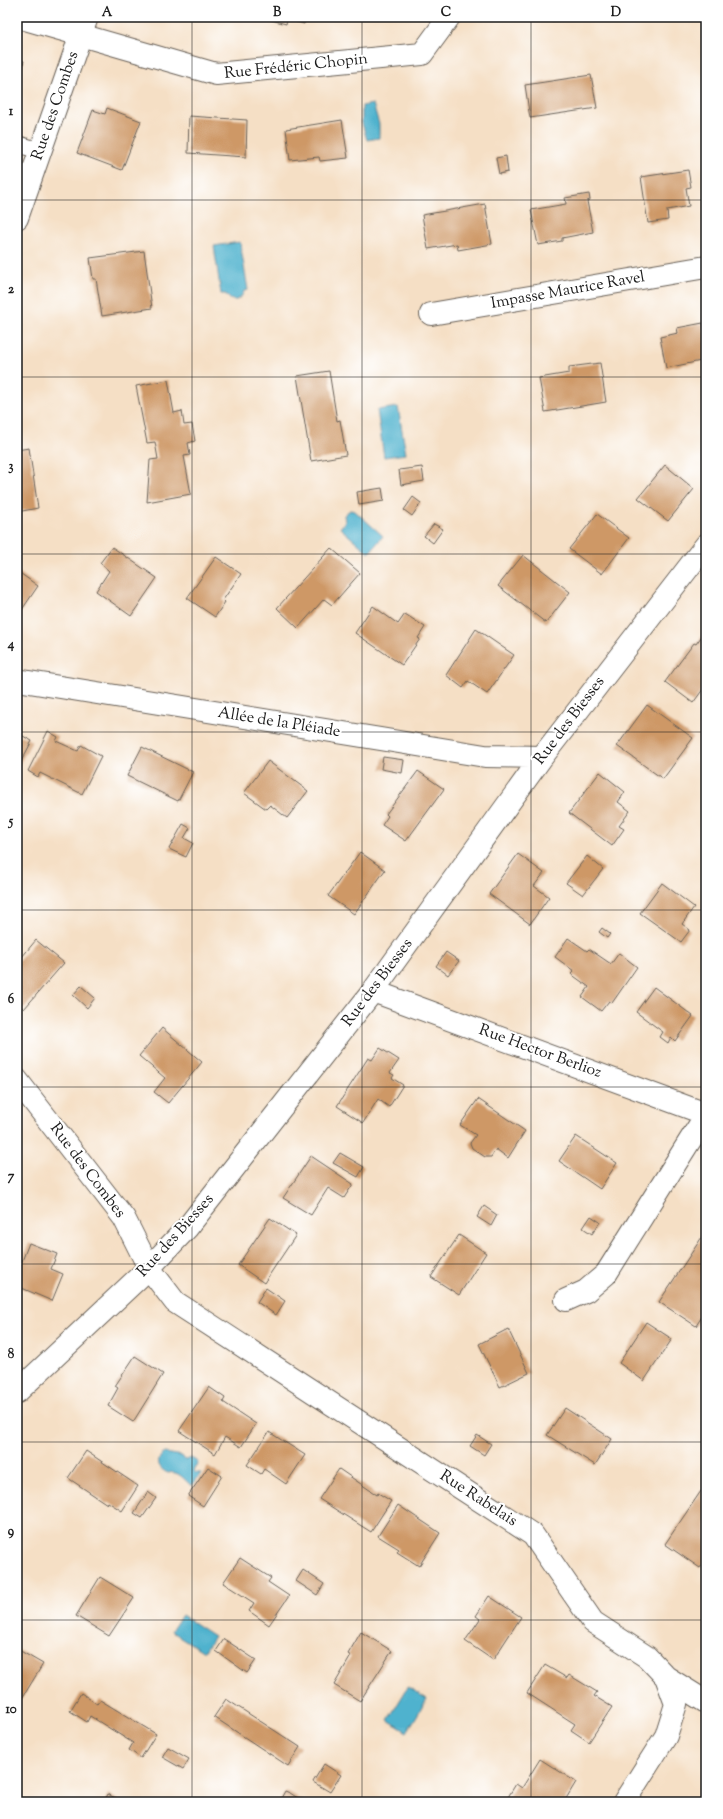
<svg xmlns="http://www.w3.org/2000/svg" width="723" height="1819" viewBox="0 0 723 1819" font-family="'Sorts Mill Goudy',serif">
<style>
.water{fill:#4fb2ce;stroke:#366775}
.building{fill:#ce9866}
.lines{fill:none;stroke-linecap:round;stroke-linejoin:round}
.service-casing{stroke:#686057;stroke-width:18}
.minor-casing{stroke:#686057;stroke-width:24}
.service{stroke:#fff;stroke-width:16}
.minor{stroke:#fff;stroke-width:22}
.grid{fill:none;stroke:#1c1c1c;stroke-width:1;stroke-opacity:0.55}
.labels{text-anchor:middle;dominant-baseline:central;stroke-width:4;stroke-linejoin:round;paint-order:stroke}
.street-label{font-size:16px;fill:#1c1c1c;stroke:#fff}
.neatline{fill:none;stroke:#1c1c1c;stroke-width:1.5}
.grid-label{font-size:13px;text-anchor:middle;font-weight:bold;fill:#1c1c1c}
</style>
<rect width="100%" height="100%" fill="#fff"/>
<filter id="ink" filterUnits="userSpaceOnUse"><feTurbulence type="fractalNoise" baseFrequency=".025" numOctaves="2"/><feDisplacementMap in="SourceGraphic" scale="8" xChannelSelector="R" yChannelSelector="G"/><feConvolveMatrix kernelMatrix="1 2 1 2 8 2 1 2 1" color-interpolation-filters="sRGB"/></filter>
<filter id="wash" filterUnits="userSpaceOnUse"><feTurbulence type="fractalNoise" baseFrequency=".012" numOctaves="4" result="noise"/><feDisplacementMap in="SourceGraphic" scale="16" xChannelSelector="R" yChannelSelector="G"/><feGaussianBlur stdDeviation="0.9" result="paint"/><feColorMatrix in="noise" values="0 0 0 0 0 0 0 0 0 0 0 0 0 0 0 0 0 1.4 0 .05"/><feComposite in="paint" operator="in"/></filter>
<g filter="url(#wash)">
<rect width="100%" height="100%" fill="#f5dfc5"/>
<path class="water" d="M 373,104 L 379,124 L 379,138 L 367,140 L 362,123 L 362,106 Z
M 240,242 L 248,290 L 244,291 C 241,301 231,304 226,294 L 221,294 L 214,246 Z
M 398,407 L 406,454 L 384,457 L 377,410 Z
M 350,510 L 355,511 L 383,536 L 369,553 L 340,528 L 345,522 L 344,515 Z
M 164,1453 L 182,1456 L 185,1460 L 191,1458 L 198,1462 L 194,1471 L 196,1473 L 201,1473 L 192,1486 C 184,1480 179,1470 168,1473 C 158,1469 155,1460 164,1453 Z
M 182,1615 L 214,1636 L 204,1652 L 171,1631 Z
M 408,1687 L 427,1699 L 407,1732 L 388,1720 Z"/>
<g id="blocks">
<path class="building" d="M 261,17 L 306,17 L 304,24 L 287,19 L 286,24 Z
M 539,17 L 576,17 L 577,19 L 540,22 Z
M 17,59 L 24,61 L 17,83 Z
M 591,75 L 597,108 L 530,118 L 525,85 Z
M 107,108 L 141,121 L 122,170 L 77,153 L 93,110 L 105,114 Z
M 189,116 L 247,120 L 246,157 L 188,153 Z
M 342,120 L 348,158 L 320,161 L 319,157 L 290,160 L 286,129 Z
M 506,156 L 508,172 L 499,174 L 496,158 Z
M 688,170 L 691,187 L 686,188 L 689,206 L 667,210 L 668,220 L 648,223 L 641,177 Z
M 589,194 L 590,200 L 587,201 L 593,232 L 562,238 L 562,241 L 538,245 L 531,210 L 566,204 L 565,198 Z
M 485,204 L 492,244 L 458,250 L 457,244 L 428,249 L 422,215 Z
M 144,251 L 152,308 L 102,316 L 96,279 L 93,279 L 90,258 Z
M 703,323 L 706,337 L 706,360 L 666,368 L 660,337 L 678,333 L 677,328 Z
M 600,363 L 606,402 L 545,412 L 539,378 L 569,373 L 569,367 Z
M 329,371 L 337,421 L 340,420 L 346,455 L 311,461 L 297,376 Z
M 168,380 L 174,413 L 182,411 L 184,425 L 192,424 L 195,441 L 188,443 L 190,455 L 184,456 L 191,494 L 147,502 L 150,460 L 158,459 L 155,442 L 147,443 L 136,386 Z
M 29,448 L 38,508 L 17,512 L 17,450 Z
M 665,465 L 694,489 L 668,521 L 638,498 Z
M 422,467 L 424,481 L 401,485 L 399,470 Z
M 382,488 L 384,501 L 359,505 L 357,492 Z
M 413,497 L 421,503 L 412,516 L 404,510 Z
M 597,514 L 629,538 L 602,574 L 569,549 Z
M 434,524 L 443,529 L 433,543 L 424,536 Z
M 112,547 L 157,578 L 131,616 L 96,591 L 109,571 L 100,563 Z
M 331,548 L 360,573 L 332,605 L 324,599 L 298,628 L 277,608 Z
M 523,555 L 570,592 L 546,623 L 498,586 Z
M 216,557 L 241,574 L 223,600 L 225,602 L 215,617 L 187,598 Z
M 17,571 L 38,586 L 17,617 Z
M 373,606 L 398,624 L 405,614 L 425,627 L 418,638 L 420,639 L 402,665 L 355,633 Z
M 476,629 L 514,655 L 487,694 L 468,681 L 463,688 L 446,675 Z
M 704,633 L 706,634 L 706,685 L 693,703 L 665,682 L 694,643 L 696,644 Z
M 647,705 L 693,738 L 663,779 L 617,746 Z
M 48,731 L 58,737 L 56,741 L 78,751 L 81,745 L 101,756 L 82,794 L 40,773 L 38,777 L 28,771 Z
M 21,735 L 32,741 L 17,769 L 17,743 Z
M 142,747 L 193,772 L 178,801 L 127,776 Z
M 383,757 L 404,760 L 402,773 L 381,769 Z
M 268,761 L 308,791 L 287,818 L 270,805 L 266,809 L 244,793 Z
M 418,771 L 444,789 L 406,841 L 382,825 L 388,816 L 386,814 Z
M 600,772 L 625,792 L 618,802 L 630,811 L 619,826 L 624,829 L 612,846 L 569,813 Z
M 183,824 L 190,828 L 184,838 L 193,843 L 186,857 L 169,849 Z
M 360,852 L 385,870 L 354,914 L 328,896 Z
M 518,854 L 544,873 L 534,886 L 549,897 L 530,924 L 489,894 Z
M 587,856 L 603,869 L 583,895 L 566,883 Z
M 662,883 L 694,907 L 682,924 L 690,930 L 681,942 L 640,913 Z
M 602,928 L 610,934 L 607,938 L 599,932 Z
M 568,938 L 587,951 L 589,949 L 611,964 L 619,953 L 637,967 L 612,1003 L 609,1001 L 601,1011 L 582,997 L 589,987 L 571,974 L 574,971 L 555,957 Z
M 36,940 L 64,963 L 24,1009 L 17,1003 L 17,963 Z
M 446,952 L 459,961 L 448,975 L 436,966 Z
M 81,986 L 95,998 L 87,1008 L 73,995 Z
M 654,987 L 693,1016 L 675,1041 L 671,1037 L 668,1043 L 660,1037 L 663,1032 L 636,1012 Z
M 162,1028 L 202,1062 L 168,1103 L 154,1092 L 165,1078 L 139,1056 Z
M 380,1048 L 399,1060 L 390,1073 L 394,1075 L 392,1078 L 403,1085 L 389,1107 L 378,1099 L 363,1123 L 337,1106 L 368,1058 L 372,1060 Z
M 478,1099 L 525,1131 L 508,1158 L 496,1149 L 491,1157 L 485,1157 L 472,1148 L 470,1143 L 476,1135 L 460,1125 Z
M 576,1136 L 617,1163 L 600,1189 L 559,1161 Z
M 340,1153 L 364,1167 L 358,1177 L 333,1163 Z
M 311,1156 L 353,1184 L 344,1198 L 328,1188 L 311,1215 L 283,1198 Z
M 484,1206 L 497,1215 L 491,1226 L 477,1217 Z
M 591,1216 L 600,1222 L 592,1234 L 583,1228 Z
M 270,1218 L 296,1235 L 264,1283 L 238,1265 Z
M 704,1234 L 706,1235 L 706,1310 L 696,1326 L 659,1302 Z
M 459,1235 L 486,1253 L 459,1295 L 431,1277 Z
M 29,1243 L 57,1254 L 51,1269 L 63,1274 L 52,1301 L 17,1286 L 17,1274 Z
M 266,1288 L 285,1301 L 276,1315 L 257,1302 Z
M 646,1322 L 672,1339 L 644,1381 L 619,1363 Z
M 508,1329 L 529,1373 L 500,1387 L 479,1344 Z
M 135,1356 L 163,1374 L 133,1422 L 108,1406 L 118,1388 L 115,1386 Z
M 209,1387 L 225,1398 L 223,1402 L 256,1424 L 241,1447 L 225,1437 L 215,1454 L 179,1431 Z
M 565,1408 L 612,1439 L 595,1465 L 547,1435 Z
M 269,1432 L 305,1455 L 286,1484 L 264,1469 L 261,1474 L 247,1465 Z
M 477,1435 L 491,1444 L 484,1455 L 470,1446 Z
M 86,1451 L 138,1486 L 122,1511 L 108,1502 L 107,1504 L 68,1478 Z
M 208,1467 L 222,1476 L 203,1506 L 188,1496 Z
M 339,1469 L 377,1495 L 378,1493 L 391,1501 L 371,1532 L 319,1499 Z
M 701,1491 L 706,1495 L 706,1559 L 700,1568 L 665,1544 Z
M 148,1492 L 156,1498 L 142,1518 L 134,1513 Z
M 398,1505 L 440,1533 L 419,1566 L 397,1552 L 399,1549 L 378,1536 Z
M 240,1558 L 271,1578 L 268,1582 L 289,1596 L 269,1625 L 249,1611 L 254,1603 L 223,1583 Z
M 303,1570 L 324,1584 L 317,1595 L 296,1581 Z
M 100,1577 L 134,1598 L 109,1636 L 76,1616 Z
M 489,1596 L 521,1617 L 493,1660 L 465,1641 L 480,1619 L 476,1616 Z
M 361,1632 L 392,1651 L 360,1701 L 334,1685 L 351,1656 L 348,1654 Z
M 224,1639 L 256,1660 L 247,1673 L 216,1651 Z
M 17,1649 L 43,1664 L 21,1700 L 17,1698 Z
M 545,1665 L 567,1678 L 569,1675 L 597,1692 L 594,1696 L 612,1707 L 589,1742 L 571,1730 L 575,1724 L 527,1693 Z
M 81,1693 L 97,1704 L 100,1700 L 156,1734 L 141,1758 L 129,1750 L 133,1743 L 90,1716 L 87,1722 L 70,1711 Z
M 226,1699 L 300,1747 L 288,1766 L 214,1717 Z
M 168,1747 L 189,1759 L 183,1769 L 162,1757 Z
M 540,1759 L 576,1782 L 564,1802 L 505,1802 L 516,1784 L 522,1788 Z
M 324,1764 L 341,1775 L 330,1792 L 313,1782 Z
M 285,1791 L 290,1793 L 304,1802 L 279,1802 Z
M 108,1794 L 122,1802 L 104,1802 Z"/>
</g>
</g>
<g filter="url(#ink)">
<use href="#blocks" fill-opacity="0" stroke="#686057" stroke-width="1"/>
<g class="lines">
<g class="service-casing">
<path id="service" d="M 17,144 L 41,151"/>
</g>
<g class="minor-casing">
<path id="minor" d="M 18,17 L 216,74 L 422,54 L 449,17
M 17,218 L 87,17
M 431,314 L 706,267
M 17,680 L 485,756 L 542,757
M 373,991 L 706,1114
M 17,1080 L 124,1218 L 149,1268 L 175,1302 L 533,1535 L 593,1622 L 647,1657 L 666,1677 L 676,1704 L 666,1736 L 624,1802
M 566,1300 L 586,1291 L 606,1274 L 706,1115
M 17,1392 L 149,1268 L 187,1228 L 373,991 L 542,757 L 706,545
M 666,1677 L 706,1702"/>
</g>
<use href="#service" class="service"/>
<use href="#minor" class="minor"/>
</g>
</g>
<path class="grid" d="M 192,17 L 192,1802M 362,17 L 362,1802M 531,17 L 531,1802M 17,200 L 706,200M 17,377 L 706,377M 17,554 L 706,554M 17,732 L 706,732M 17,910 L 706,910M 17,1087 L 706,1087M 17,1264 L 706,1264M 17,1442 L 706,1442M 17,1620 L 706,1620"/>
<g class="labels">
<g class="street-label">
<text transform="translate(296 67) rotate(-6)">Rue Frédéric Chopin</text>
<text transform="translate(56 106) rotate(-71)">Rue des Combes</text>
<text transform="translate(568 291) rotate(-10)">Impasse Maurice Ravel</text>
<text transform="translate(570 721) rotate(-53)">Rue des Biesses</text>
<text transform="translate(279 723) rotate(9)">Allée de la Pléiade</text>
<text transform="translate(378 983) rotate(-53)">Rue des Biesses</text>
<text transform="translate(540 1052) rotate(20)">Rue Hector Berlioz</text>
<text transform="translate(87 1171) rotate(53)">Rue des Combes</text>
<text transform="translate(176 1236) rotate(-48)">Rue des Biesses</text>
<text transform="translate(478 1499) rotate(33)">Rue Rabelais</text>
</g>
</g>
<rect width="723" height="1819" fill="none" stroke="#fff" stroke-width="44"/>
<rect x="22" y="22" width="679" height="1775" class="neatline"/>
<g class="grid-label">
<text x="107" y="16">A</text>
<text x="277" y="16">B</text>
<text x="446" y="16">C</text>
<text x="616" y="16">D</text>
<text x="11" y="115">1</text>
<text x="11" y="293">2</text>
<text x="11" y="470">3</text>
<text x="11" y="648">4</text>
<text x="11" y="825">5</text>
<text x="11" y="1003">6</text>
<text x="11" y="1180">7</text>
<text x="11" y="1358">8</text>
<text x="11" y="1535">9</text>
<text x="11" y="1713">10</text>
</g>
</svg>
